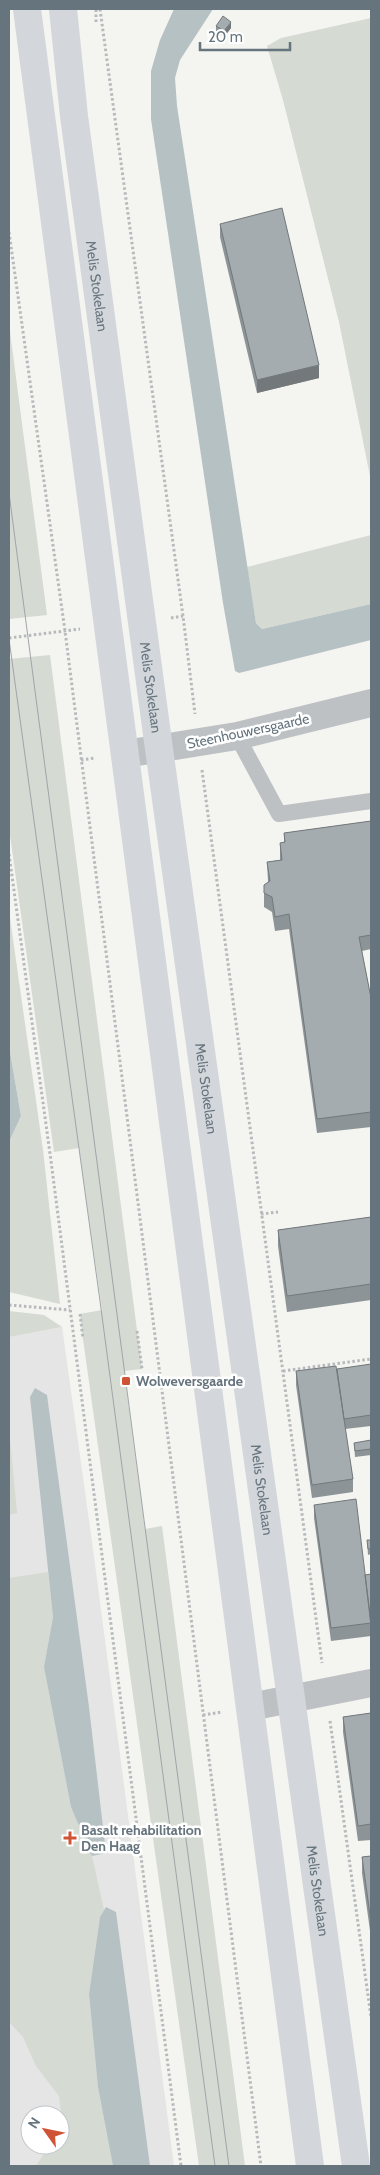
<svg xmlns="http://www.w3.org/2000/svg" width="380" height="2175" viewBox="0 0 380 2175" font-family="Cabin,sans-serif">
<style>
.built{fill:#e4e5e4;fill-rule:evenodd}
.green{fill:#d5dad2}
.water{fill:#b6c1c4}
.lines{fill:none;stroke-linecap:round;stroke-linejoin:round}
.path{stroke:#b7babc;stroke-width:3;stroke-dasharray:2.5 2.5;stroke-linecap:butt}
.lane{stroke:#bdc1c4;stroke-width:16}
.street{stroke:#bdc1c4;stroke-width:28}
.secondary{stroke:#d3d7db;stroke-width:28}
.tram{stroke:#9fa5a9;stroke-width:1}
.wall{fill:#8d9497}
.shaded-wall{fill:#73787b}
.building{fill:#a4acb0;stroke:#73787b}
.poi-dot{fill:#cf5435;stroke:#fff;stroke-width:2}
.labels{text-anchor:middle;dominant-baseline:central;stroke-width:5;stroke-linejoin:round;paint-order:stroke}
.street-label{font-size:14px;fill:#66747e;stroke:#fff}
.poi-label{font-size:14px;font-weight:bold;fill:#66747e;stroke:#fff;text-anchor:start}
</style>
<rect width="100%" height="100%" fill="#f4f4f0"/>
<path class="built" d="M 62,1327 L 93,1549 L 174,2166 L 9,2166 L 9,1337 ZM 30,2115 L 60,2115 L 60,2145 L 30,2145 Z"/>
<path class="green" d="M 371,18 L 371,481 L 339,322 L 283,100 L 267,46 L 281,38 Z
M 9,324 L 47,615 L 9,619 Z
M 371,535 L 371,604 L 262,629 L 256,623 L 247,567 Z
M 50,655 L 142,1369 L 124,1371 L 145,1529 L 162,1526 L 245,2166 L 199,2166 L 83,1339 L 80,1314 L 102,1310 L 79,1148 L 54,1152 L 9,828 L 9,659 Z
M 9,911 L 43,1150 L 60,1304 L 9,1292 L 9,1142 L 21,1116 L 9,1046 Z
M 9,1311 L 44,1315 L 62,1327 L 9,1337 Z
M 9,1428 L 17,1513 L 9,1515 Z
M 48,1572 L 53,1617 L 44,1667 L 71,1807 L 92,1856 L 104,1910 L 100,1917 L 89,1994 L 98,2087 L 113,2166 L 36,2166 L 50,2145 L 60,2145 L 60,2125 L 62,2122 L 59,2096 L 36,2066 L 23,2037 L 9,2022 L 9,1578 Z"/>
<path class="water" d="M 174,9 L 213,9 L 180,60 L 175,78 L 177,106 L 256,623 L 262,629 L 371,604 L 371,640 L 239,673 L 235,671 L 223,603 L 151,119 L 151,71 L 160,40 Z
M 9,1046 L 21,1116 L 9,1142 Z
M 35,1388 L 47,1395 L 89,1707 L 106,1853 L 92,1856 L 71,1807 L 44,1667 L 53,1617 L 30,1397 Z
M 106,1907 L 116,1912 L 150,2166 L 113,2166 L 98,2087 L 89,1994 L 100,1917 Z"/>
<g class="lines">
<path class="path" d="M 100,9 L 183,616 L 195,714
M 96,22 L 96,9
M 9,232 L 65,631 L 261,2166
M 171,618 L 183,616
M 9,638 L 80,629
M 81,760 L 95,758
M 202,770 L 322,1663
M 9,854 L 51,1161 L 181,2166
M 261,1214 L 278,1212
M 9,1305 L 70,1310
M 80,1314 L 83,1339
M 137,1331 L 142,1369
M 283,1371 L 371,1359
M 203,1715 L 222,1712
M 330,1721 L 371,2017"/>
<path class="lane" d="M 237,736 L 279,814 L 371,801"/>
<path class="street" d="M 125,754 L 237,736 L 371,703
M 250,1707 L 371,1683"/>
<g class="secondary">
<path d="M 27,9 L 310,2166"/>
<path id="s1" d="M 63,9 L 74,116 L 159,749 L 356,2166"/>
</g>
<path class="tram" d="M 9,493 L 229,2166
M 9,639 L 100,1301 L 215,2166"/>
</g>
<path class="wall" d="M 216,26 L 231,28 L 224,37 L 216,31 Z
M 220,224 L 319,378 L 257,393 L 220,237 Z
M 371,821 L 371,949 L 362,951 L 371,998 L 371,1127 L 317,1133 L 289,929 L 275,931 L 272,912 L 264,907 L 264,885 L 268,882 L 267,862 L 280,860 L 280,843 L 284,842 L 284,833 Z
M 371,1217 L 371,1300 L 287,1312 L 278,1246 L 278,1230 Z
M 371,1364 L 371,1426 L 345,1429 L 353,1479 L 353,1492 L 312,1498 L 296,1385 L 296,1371 L 337,1369 Z
M 371,1440 L 371,1455 L 355,1457 L 354,1443 Z
M 314,1505 L 365,1575 L 371,1574 L 371,1636 L 331,1641 L 314,1518 Z
M 367,1540 L 371,1540 L 371,1554 L 368,1555 Z
M 371,1713 L 371,1840 L 358,1841 L 343,1732 L 343,1717 Z
M 371,1856 L 371,1938 L 362,1873 L 362,1857 Z"/>
<path class="shaded-wall" d="M 231,22 L 231,28 L 224,37 L 224,31 Z
M 319,365 L 319,378 L 257,393 L 257,380 Z"/>
<path class="building" d="M 223,16 L 231,22 L 224,31 L 216,26 Z
M 282,208 L 319,365 L 257,380 L 220,224 Z
M 371,821 L 371,935 L 359,937 L 371,998 L 371,1112 L 317,1119 L 289,914 L 275,917 L 272,897 L 264,893 L 264,885 L 270,881 L 267,862 L 282,860 L 280,843 L 285,842 L 284,833 Z
M 371,1217 L 371,1284 L 287,1296 L 278,1230 Z
M 371,1364 L 371,1415 L 344,1419 L 337,1369 Z
M 336,1366 L 353,1479 L 312,1485 L 296,1371 Z
M 371,1440 L 371,1449 L 355,1451 L 354,1443 Z
M 356,1499 L 371,1623 L 331,1628 L 314,1505 Z
M 367,1540 L 371,1540 L 371,1549 L 368,1549 Z
M 371,1574 L 371,1626 L 365,1575 Z
M 371,1713 L 371,1824 L 358,1826 L 343,1717 Z
M 371,1856 L 371,1922 L 362,1857 Z"/>
<g class="poi-dot">
<rect x="121" y="1376" width="10" height="10" rx="2.5"/>
<path d="M67.5 1830.5h5v5h5v5h-5v5h-5v-5h-5v-5h5z"/>
</g>
<g class="labels">
<g class="street-label">
<text stroke="none"><textPath href="#s1" startOffset="279">Melis Stokelaan</textPath></text>
<text stroke="none"><textPath href="#s1" startOffset="684">Melis Stokelaan</textPath></text>
<text transform="translate(248 731) rotate(-12)">Steenhouwersgaarde</text>
<text stroke="none"><textPath href="#s1" startOffset="1089">Melis Stokelaan</textPath></text>
<text stroke="none"><textPath href="#s1" startOffset="1494">Melis Stokelaan</textPath></text>
<text stroke="none"><textPath href="#s1" startOffset="1899">Melis Stokelaan</textPath></text>
</g>
<g class="poi-label">
<text x="136" y="1381">Wolweversgaarde</text>
<text x="81" y="1830">Basalt rehabilitation<tspan x="81" dy="16">Den Haag</tspan></text>
</g>
</g>
<rect width="380" height="2175" fill="none" stroke="#66747e" stroke-width="20"/>
<g transform="translate(45 2130) rotate(303)"><circle r="24" fill="#ffffff" stroke="#c2c7cb"/>
<path d="M0-4L9 19L0 12L-9 19Z" fill="#cf5435"/>
<text y="-8" font-size="14" font-weight="bold" text-anchor="middle" fill="#66747e">N</text>
</g>
<path d="M200 42v8h90v-8" fill="none" stroke="#66747e" stroke-width="2.5"/>
<text x="208" y="42" font-size="15" fill="#66747e" stroke="#ffffff" stroke-width="4" paint-order="stroke">20 m</text>
</svg>
